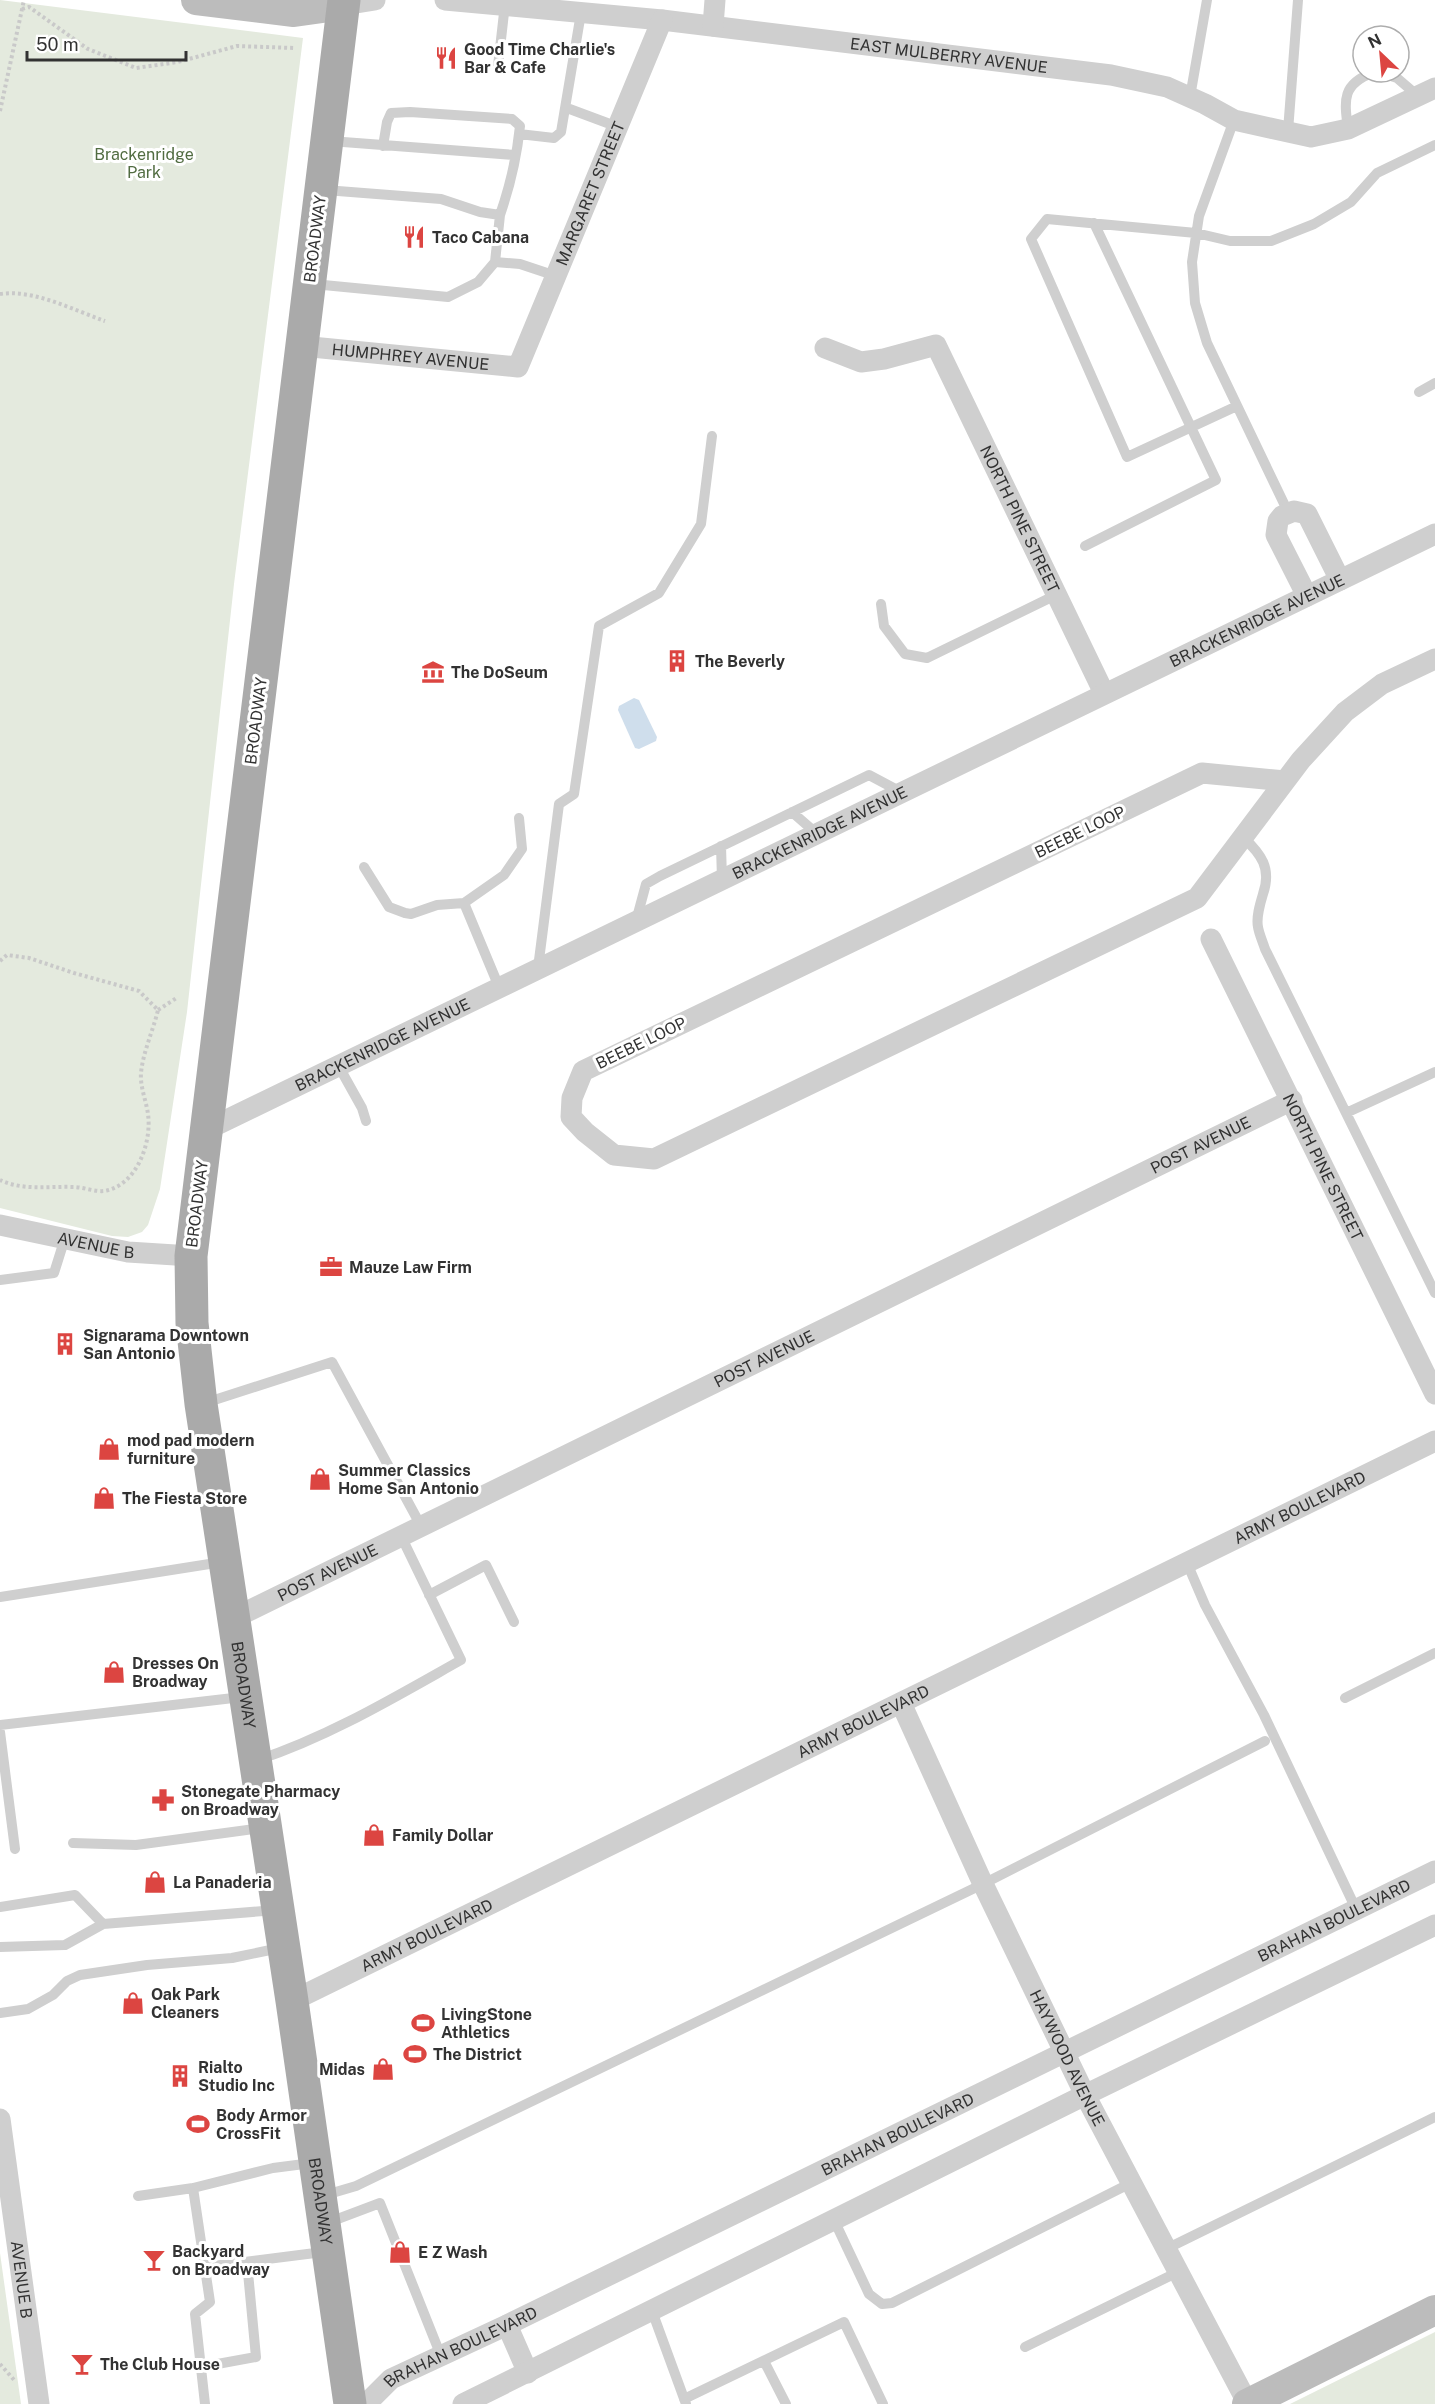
<svg xmlns="http://www.w3.org/2000/svg" width="1435" height="2404" viewBox="0 0 1435 2404" font-family="'Public Sans',sans-serif">
<style>
.green{fill:#e4eade}
.water{fill:#cfdeec}
.lines{fill:none;stroke-linecap:round;stroke-linejoin:round}
.path{stroke:#c9c9c9;stroke-width:4;stroke-dasharray:3 3;stroke-linecap:butt}
.lane{stroke:#cfcfcf;stroke-width:10}
.street{stroke:#cfcfcf;stroke-width:21}
.secondary{stroke:#bcbcbc;stroke-width:30}
.primary{stroke:#aaa;stroke-width:33}
.labels{text-anchor:middle;dominant-baseline:central;stroke-width:6;stroke-linejoin:round;paint-order:stroke}
.poi-label{font-size:16px;font-weight:bold;fill:#323232;stroke:#fff;text-anchor:start}
.street-label{font-size:16px;fill:#323232;stroke:#fff}
.park-label{font-size:16px;fill:#516c41;stroke:#fff}
</style>
<rect width="100%" height="100%" fill="#fff"/>
<path class="green" d="M 0,0 L 303,38 L 234,584 L 187,1012 L 160,1189 L 148,1225 L 142,1232 L 128,1237 L 112,1236 L 0,1208 Z
M 0,2253 L 21,2404 L 0,2404 Z
M 1435,2332 L 1435,2404 L 1290,2404 Z"/>
<path class="water" d="M 634,698 L 639,700 L 657,737 L 656,741 L 639,749 L 635,748 L 618,710 L 619,706 Z"/>
<g class="lines">
<path class="path" d="M 22,9 L 29,7 L 88,49 L 136,68 L 178,62 L 237,46 L 294,48
M 0,111 L 24,0
M 0,294 C 34,289 73,310 105,321
M 0,961 L 7,955 L 29,958 L 74,973 L 139,991 L 158,1010 C 153,1031 143,1052 141,1073 C 140,1087 146,1100 148,1114 C 152,1142 137,1186 104,1191 C 95,1192 83,1187 73,1187 C 47,1186 24,1191 0,1180
M 158,1010 L 178,997
M 0,2364 L 15,2381"/>
<path class="lane" d="M 498,66 L 505,4
M 1379,72 L 1397,78 L 1418,96
M 1190,97 L 1207,0
M 567,108 L 618,127
M 1234,120 L 1199,216 L 1192,262 L 1195,303 L 1207,343 L 1288,512
M 1348,129 C 1344,99 1342,84 1374,72
M 1288,131 L 1298,0
M 519,134 L 554,138 L 561,132 L 581,13
M 330,141 L 515,155
M 383,146 L 387,122 L 391,113 L 410,112 L 512,119 L 520,126 C 517,156 510,186 500,215
M 325,190 L 441,199 L 480,212 L 500,215 L 495,262
M 313,284 L 448,297 L 478,282 L 495,262 L 520,264 L 556,276
M 1419,392 L 1435,383
M 1237,406 L 1127,457 L 1031,239 L 1047,219 L 1196,233 L 1230,241 L 1271,241 L 1314,224 L 1351,202 L 1377,173 L 1435,145
M 1085,546 L 1216,480 L 1094,223
M 881,604 L 884,626 L 905,654 L 927,658 L 1058,594
M 792,812 L 816,833
M 1243,837 C 1261,854 1272,868 1263,894 C 1260,904 1256,917 1258,927 C 1259,934 1263,942 1265,949 L 1435,1293
M 721,846 L 722,879
M 364,867 L 389,907 L 405,913 L 411,914 L 437,905 L 464,903
M 636,921 L 646,884 L 660,876 L 869,775 L 901,792
M 538,968 L 559,804 L 574,794 L 599,626 L 659,593 L 701,524 L 712,436
M 499,987 L 464,903 L 504,875 L 522,849 L 519,818
M 338,1065 L 362,1108 L 366,1121
M 1346,1113 L 1435,1072
M 0,1280 L 54,1273 L 65,1238
M 205,1403 L 332,1362 L 421,1526
M 1187,1563 L 1205,1605 L 1264,1715 L 1356,1909
M 429,1595 L 486,1565 L 514,1622
M 0,1597 L 222,1562
M 1345,1698 L 1435,1653
M 0,1725 L 242,1697
M 0,1732 L 15,1849
M 258,1760 C 330,1736 395,1697 461,1660 L 401,1536
M 73,1843 L 136,1845 L 261,1828
M 0,1907 L 75,1895 L 103,1924
M 0,1947 L 65,1945 L 103,1924 L 276,1910
M 0,2013 L 28,2009 L 53,1995 L 67,1981 L 80,1975 L 147,1965 L 232,1958 L 280,1948
M 193,2188 L 210,2302 L 195,2314 L 205,2404
M 138,2196 L 193,2188 L 273,2168 L 312,2163
M 322,2196 L 356,2186 L 983,1884 L 1265,1741
M 834,2220 L 869,2294 L 882,2304 L 892,2303 L 1131,2183
M 327,2223 L 380,2203 L 441,2356
M 1166,2249 L 1435,2117
M 205,2267 L 323,2252
M 652,2311 L 686,2404
M 1025,2347 L 1178,2272
M 764,2361 L 786,2404
M 201,2367 L 256,2357 L 247,2262
M 684,2399 L 844,2322 L 883,2404"/>
<g class="street">
<path id="s1" d="M 445,0 L 662,20 L 1111,75 L 1167,87 L 1205,104 L 1234,120 L 1311,137 L 1348,129 L 1435,88"/>
<path d="M 344,5 L 375,0"/>
<path d="M 713,26 L 715,0"/>
<path id="s2" d="M 301,346 L 518,367 L 662,20"/>
<path id="s3" d="M 825,348 L 861,362 L 884,359 L 936,345 L 1104,693"/>
<path d="M 1307,596 L 1276,535 L 1278,521 L 1282,516 L 1294,511 L 1307,514 L 1340,580"/>
<path d="M 1285,781 L 1202,773 L 583,1071 L 572,1098 L 571,1117 L 585,1132 L 614,1155 L 654,1159 L 1197,898 L 1301,760 L 1345,712 L 1382,684 L 1435,659"/>
<path id="s4" d="M 1211,939 L 1435,1394"/>
<path id="s5" d="M 206,1130 L 1435,534"/>
<path id="s6" d="M 0,1225 L 128,1252 L 191,1256"/>
<path id="s7" d="M 234,1618 L 1292,1100"/>
<path id="s8" d="M 901,1703 L 983,1884 L 1085,2095 L 1248,2404"/>
<path id="s9" d="M 292,2001 L 1435,1441"/>
<path id="s10" d="M 0,2119 L 39,2404"/>
<path d="M 507,2325 L 528,2373"/>
<path id="s11" d="M 366,2404 L 391,2379 L 507,2325 L 1435,1871"/>
<path d="M 463,2404 L 1085,2095 L 1435,1925"/>
</g>
<path class="secondary" d="M 196,0 L 294,12 L 344,5
M 1247,2404 L 1435,2310"/>
<path class="primary" id="s12" d="M 344,0 L 191,1256 L 192,1323 L 201,1404 L 292,2001 L 350,2404"/>
</g>
<defs>
<g id="restaurant-bare" transform="scale(1.8)"><path d="M-5-6h1v4h1v-4h1v4h1v-4h1v5L-1.5 .5V6h-2V.5L-5-1ZM5-6V6H3V1.5H1.5Q1.5-4 5-6Z" fill="#dc4541" stroke="#fff" stroke-width="2.5" paint-order="stroke"/></g>
<g id="building-bare" transform="scale(1.8)"><path d="M-4-6H4V6H1V3H-1V6H-4ZM-2.5-4.3h1.7v1.8h-1.7ZM.8-4.3h1.7v1.8H.8ZM-2.5-1h1.7V.8h-1.7ZM.8-1h1.7V.8H.8Z" fill="#dc4541" stroke="#fff" stroke-width="2.5" paint-order="stroke"/></g>
<g id="museum-bare" transform="scale(1.8)"><path d="M0-6L6-3V-2H-6V-3ZM-5-1h2V3h-2ZM-1-1h2V3h-2ZM3-1h2V3H3ZM-6 4H6V6H-6Z" fill="#dc4541" stroke="#fff" stroke-width="2.5" paint-order="stroke"/></g>
<g id="office-bare" transform="scale(1.8)"><path d="M-6-3h4V-5.5h4V-3h4V5H-6ZM-1-4.5V-3h2v-1.5ZM-6 0V1H6V0Z" fill="#dc4541" stroke="#fff" stroke-width="2.5" paint-order="stroke"/></g>
<g id="shop-bare" transform="scale(1.8)"><path d="M-5-2.5h2.3a2.7 3.5 0 0 1 5.4 0H5L5.5 6h-11ZM-1.5-2.5h3a1.5 2.3 0 0 0-3 0Z" fill="#dc4541" stroke="#fff" stroke-width="2.5" paint-order="stroke"/></g>
<g id="pharmacy-bare" transform="scale(1.8)"><path d="M-2-6h4v4h4v4h-4v4h-4v-4h-4v-4h4Z" fill="#dc4541" stroke="#fff" stroke-width="2.5" paint-order="stroke"/></g>
<g id="stadium-bare" transform="scale(1.8)"><path d="M0-5a6.5 5 0 1 0 0 10a6.5 5 0 1 0 0-10ZM-3.5-1.8h7v3.6h-7Z" fill="#dc4541" stroke="#fff" stroke-width="2.5" paint-order="stroke"/></g>
<g id="bar-bare" transform="scale(1.8)"><path d="M-6-5H6L.8 .8V4.5H3.5V6h-7V4.5H-.8V.8Z" fill="#dc4541" stroke="#fff" stroke-width="2.5" paint-order="stroke"/></g>
</defs>
<g fill-rule="evenodd">
<use href="#restaurant-bare" x="446" y="58"/>
<use href="#restaurant-bare" x="414" y="237"/>
<use href="#building-bare" x="677" y="661"/>
<use href="#museum-bare" x="433" y="672"/>
<use href="#office-bare" x="331" y="1267"/>
<use href="#building-bare" x="65" y="1344"/>
<use href="#shop-bare" x="109" y="1449"/>
<use href="#shop-bare" x="320" y="1479"/>
<use href="#shop-bare" x="104" y="1498"/>
<use href="#shop-bare" x="114" y="1672"/>
<use href="#pharmacy-bare" x="163" y="1800"/>
<use href="#shop-bare" x="374" y="1835"/>
<use href="#shop-bare" x="155" y="1882"/>
<use href="#shop-bare" x="133" y="2003"/>
<use href="#stadium-bare" x="423" y="2023"/>
<use href="#stadium-bare" x="415" y="2054"/>
<use href="#shop-bare" x="383" y="2069"/>
<use href="#building-bare" x="180" y="2076"/>
<use href="#stadium-bare" x="198" y="2124"/>
<use href="#shop-bare" x="400" y="2252"/>
<use href="#bar-bare" x="154" y="2260"/>
<use href="#bar-bare" x="82" y="2364"/>
</g>
<g class="labels">
<g class="poi-label">
<text x="464" y="49">Good Time Charlie's<tspan x="464" dy="18">Bar &amp; Cafe</tspan></text>
<text x="432" y="237">Taco Cabana</text>
<text x="695" y="661">The Beverly</text>
<text x="451" y="672">The DoSeum</text>
<text x="349" y="1267">Mauze Law Firm</text>
<text x="83" y="1335">Signarama Downtown<tspan x="83" dy="18">San Antonio</tspan></text>
<text x="127" y="1440">mod pad modern<tspan x="127" dy="18">furniture</tspan></text>
<text x="338" y="1470">Summer Classics<tspan x="338" dy="18">Home San Antonio</tspan></text>
<text x="122" y="1498">The Fiesta Store</text>
<text x="132" y="1663">Dresses On<tspan x="132" dy="18">Broadway</tspan></text>
<text x="181" y="1791">Stonegate Pharmacy<tspan x="181" dy="18">on Broadway</tspan></text>
<text x="392" y="1835">Family Dollar</text>
<text x="173" y="1882">La Panaderia</text>
<text x="151" y="1994">Oak Park<tspan x="151" dy="18">Cleaners</tspan></text>
<text x="441" y="2014">LivingStone<tspan x="441" dy="18">Athletics</tspan></text>
<text x="433" y="2054">The District</text>
<text x="198" y="2067">Rialto<tspan x="198" dy="18">Studio Inc</tspan></text>
<text x="365" y="2069" text-anchor="end">Midas</text>
<text x="216" y="2115">Body Armor<tspan x="216" dy="18">CrossFit</tspan></text>
<text x="172" y="2251">Backyard<tspan x="172" dy="18">on Broadway</tspan></text>
<text x="418" y="2252">E Z Wash</text>
<text x="100" y="2364">The Club House</text>
</g>
<g class="street-label">
<text stroke="none"><textPath href="#s1" startOffset="507">EAST MULBERRY AVENUE</textPath></text>
<text stroke="none"><textPath href="#s2" startOffset="406">MARGARET STREET</textPath></text>
<text transform="translate(315 239) rotate(-83)">BROADWAY</text>
<text stroke="none"><textPath href="#s2" startOffset="110">HUMPHREY AVENUE</textPath></text>
<text stroke="none"><textPath href="#s3" startOffset="309">NORTH PINE STREET</textPath></text>
<text stroke="none"><textPath href="#s5" startOffset="1168">BRACKENRIDGE AVENUE</textPath></text>
<text transform="translate(256 721) rotate(-83)">BROADWAY</text>
<text stroke="none"><textPath href="#s5" startOffset="682">BRACKENRIDGE AVENUE</textPath></text>
<text transform="translate(1080 832) rotate(-26)">BEEBE LOOP</text>
<text transform="translate(641 1043) rotate(-26)">BEEBE LOOP</text>
<text stroke="none"><textPath href="#s5" startOffset="196">BRACKENRIDGE AVENUE</textPath></text>
<text stroke="none"><textPath href="#s7" startOffset="1076">POST AVENUE</textPath></text>
<text stroke="none"><textPath href="#s4" startOffset="254">NORTH PINE STREET</textPath></text>
<text transform="translate(197 1204) rotate(-83)">BROADWAY</text>
<text stroke="none"><textPath href="#s6" startOffset="98">AVENUE B</textPath></text>
<text stroke="none"><textPath href="#s7" startOffset="590">POST AVENUE</textPath></text>
<text stroke="none"><textPath href="#s9" startOffset="1122">ARMY BOULEVARD</textPath></text>
<text stroke="none"><textPath href="#s7" startOffset="104">POST AVENUE</textPath></text>
<text stroke="none"><textPath href="#s12" startOffset="1698">BROADWAY</textPath></text>
<text stroke="none"><textPath href="#s9" startOffset="636">ARMY BOULEVARD</textPath></text>
<text stroke="none"><textPath href="#s11" startOffset="1084">BRAHAN BOULEVARD</textPath></text>
<text stroke="none"><textPath href="#s9" startOffset="150">ARMY BOULEVARD</textPath></text>
<text stroke="none"><textPath href="#s8" startOffset="392">HAYWOOD AVENUE</textPath></text>
<text stroke="none"><textPath href="#s11" startOffset="598">BRAHAN BOULEVARD</textPath></text>
<text stroke="none"><textPath href="#s12" startOffset="2220">BROADWAY</textPath></text>
<text stroke="none"><textPath href="#s10" startOffset="162">AVENUE B</textPath></text>
<text stroke="none"><textPath href="#s11" startOffset="112">BRAHAN BOULEVARD</textPath></text>
</g>
<g class="park-label">
<text x="144" y="154">Brackenridge<tspan x="144" dy="18">Park</tspan></text>
</g>
</g>
<g transform="translate(1381 54) rotate(334)"><circle r="28" fill="#ffffff" stroke="#adadad" stroke-width="1.5"/>
<path d="M0-4.5L10 22L0 15L-10 22Z" fill="#dc4541"/>
<text y="-9" font-size="16" font-weight="bold" text-anchor="middle" fill="#323232">N</text>
</g>
<path d="M27 51v9h159v-9" fill="none" stroke="#323232" stroke-width="3"/>
<text x="36" y="51" font-size="18" fill="#323232" stroke="#ffffff" stroke-width="4.5" paint-order="stroke">50 m</text>
</svg>
